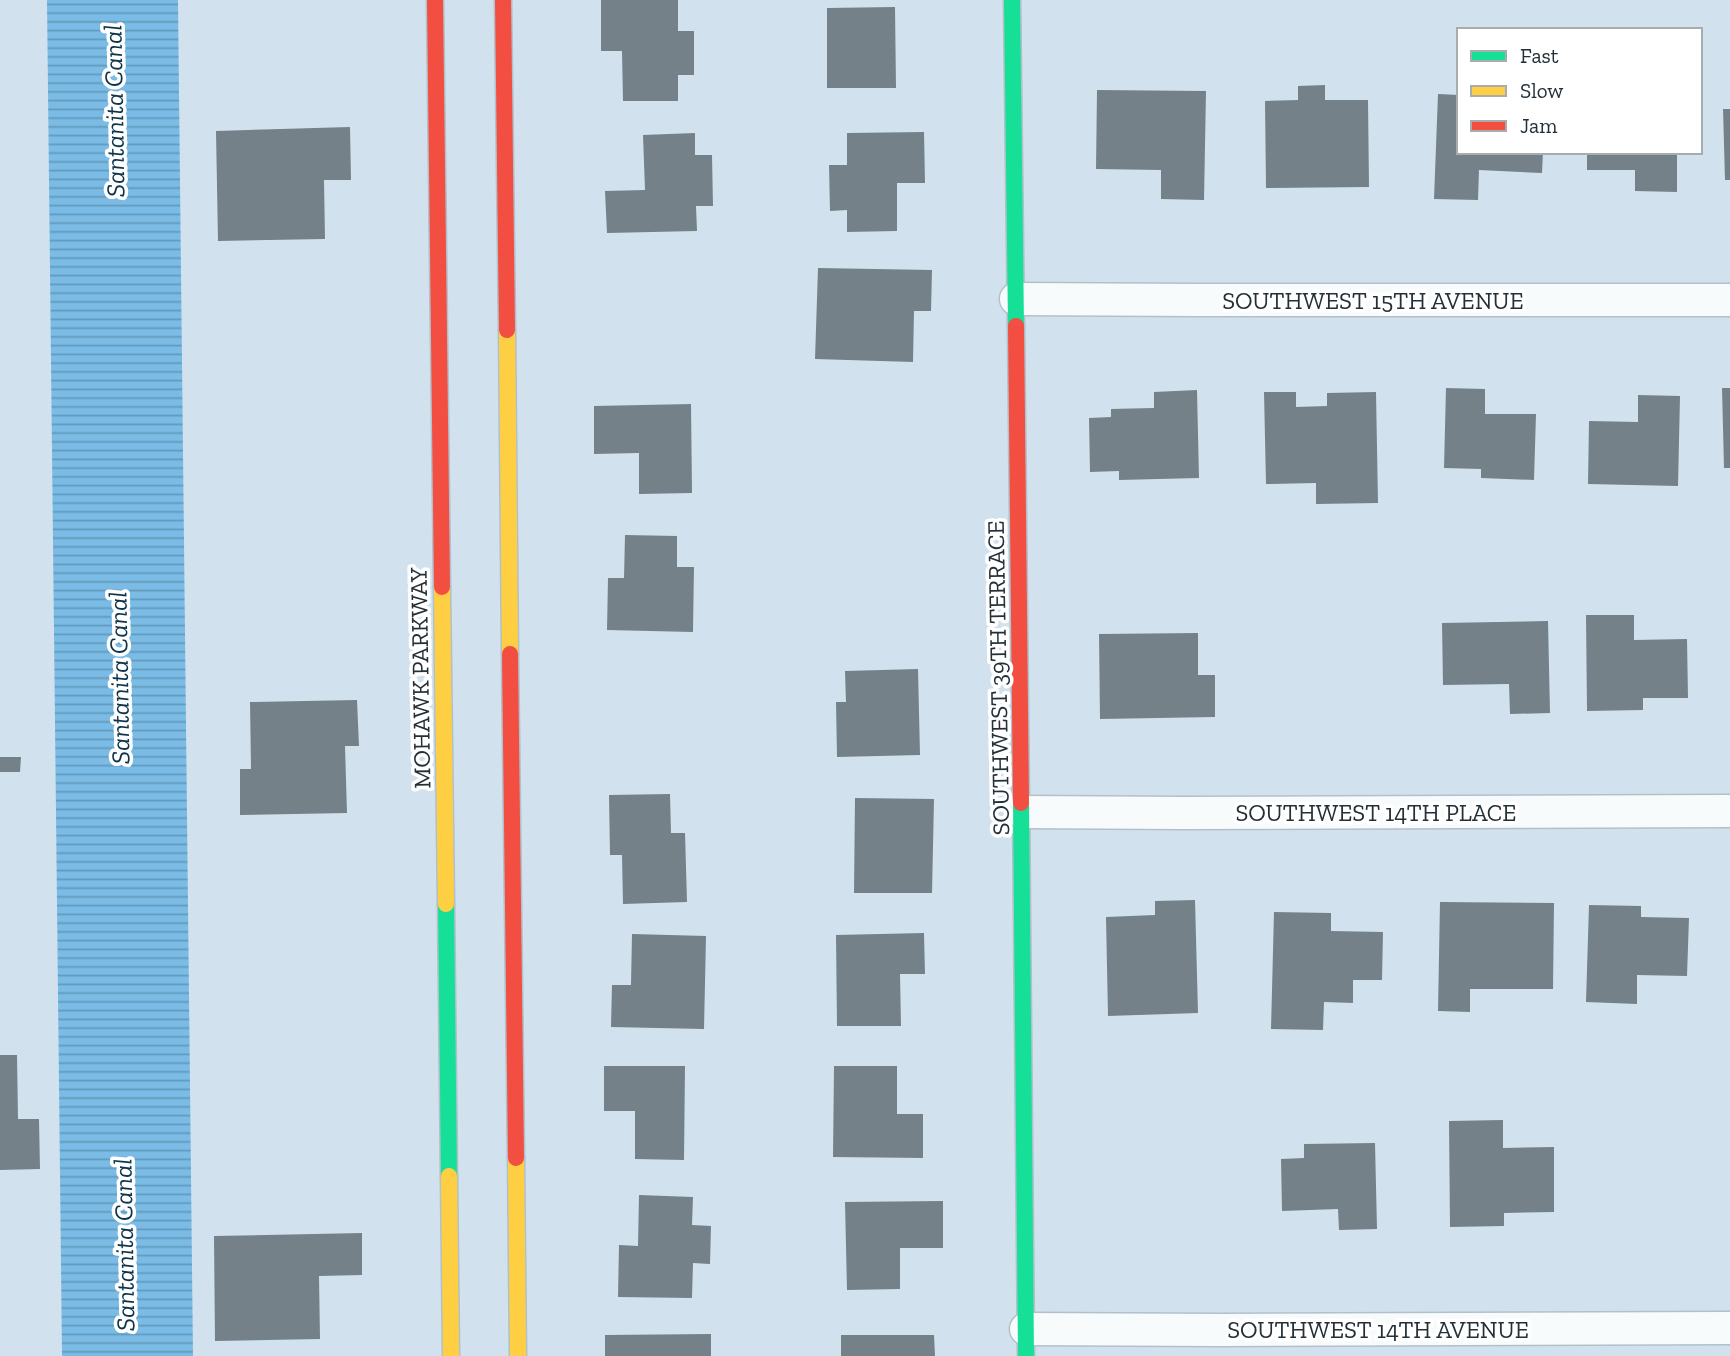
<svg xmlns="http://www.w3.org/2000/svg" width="1730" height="1356" viewBox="0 0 1730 1356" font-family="'Zilla Slab',serif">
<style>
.water{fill:url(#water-rules)}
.building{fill:#748189}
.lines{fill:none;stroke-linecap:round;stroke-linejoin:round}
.street-casing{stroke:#b2c0ca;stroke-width:35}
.fast-casing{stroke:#b2c0ca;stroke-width:19}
.slow-casing{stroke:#b2c0ca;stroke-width:19}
.jam-casing{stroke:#b2c0ca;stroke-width:19}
.street{stroke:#f8fbfc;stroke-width:32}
.fast{stroke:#16e098;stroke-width:16}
.slow{stroke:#ffcf43;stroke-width:16}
.jam{stroke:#f24e42;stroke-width:16}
.labels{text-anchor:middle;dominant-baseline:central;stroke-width:7;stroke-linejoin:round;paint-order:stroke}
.street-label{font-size:24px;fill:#233038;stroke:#fff}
.water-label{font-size:26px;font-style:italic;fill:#0e344b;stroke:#fff}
</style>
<defs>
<pattern id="water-rules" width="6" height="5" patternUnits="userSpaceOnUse" patternTransform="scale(1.75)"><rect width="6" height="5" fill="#7abce5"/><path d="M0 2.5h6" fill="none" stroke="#6499bb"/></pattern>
</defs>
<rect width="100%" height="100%" fill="#d1e2ee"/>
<path class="water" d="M 47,0 L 178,0 L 193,1356 L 62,1356 Z"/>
<path class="building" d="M 601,0 L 678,0 L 678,31 L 694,31 L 694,75 L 678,75 L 678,101 L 623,101 L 622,51 L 601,51 Z
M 895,7 L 896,88 L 827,88 L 827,8 Z
M 1325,85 L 1325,100 L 1368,100 L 1369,187 L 1266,188 L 1265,101 L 1298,100 L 1298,86 Z
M 1097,90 L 1206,91 L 1204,200 L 1161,199 L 1161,170 L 1096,169 Z
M 1438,94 L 1459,95 L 1459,152 L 1543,152 L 1542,173 L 1479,170 L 1478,200 L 1434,199 Z
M 1723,109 L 1730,109 L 1730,180 L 1725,180 Z
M 350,127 L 351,180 L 324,180 L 325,239 L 218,241 L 216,131 Z
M 924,132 L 925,183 L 897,183 L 897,231 L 847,232 L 847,210 L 830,211 L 829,165 L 847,165 L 847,133 Z
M 695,133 L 695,155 L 712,155 L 713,206 L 696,206 L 697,231 L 607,233 L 605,191 L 645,190 L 643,135 Z
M 1587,152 L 1677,152 L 1677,192 L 1635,191 L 1635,170 L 1587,170 Z
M 818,268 L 932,270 L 931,311 L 914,311 L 913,362 L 815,359 Z
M 1446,388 L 1485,389 L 1485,414 L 1536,414 L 1534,480 L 1481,478 L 1481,469 L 1444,468 Z
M 1722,388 L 1730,388 L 1730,468 L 1724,468 Z
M 1197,390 L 1199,478 L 1119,480 L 1119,471 L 1090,472 L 1089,418 L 1111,417 L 1111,409 L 1154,408 L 1154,392 Z
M 1264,392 L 1296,392 L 1296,407 L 1327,406 L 1327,393 L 1376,392 L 1378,503 L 1316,504 L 1316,483 L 1266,484 Z
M 1638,395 L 1680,396 L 1678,486 L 1588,484 L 1589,421 L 1638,422 Z
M 691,404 L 692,493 L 639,494 L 639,453 L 594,454 L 594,406 Z
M 625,535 L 677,536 L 677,567 L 694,567 L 693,632 L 607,630 L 608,578 L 624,578 Z
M 1586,615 L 1634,615 L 1634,640 L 1687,639 L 1688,698 L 1643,698 L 1643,710 L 1587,711 Z
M 1548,621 L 1550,713 L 1510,714 L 1509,684 L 1443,685 L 1442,623 Z
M 1198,633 L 1198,675 L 1215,675 L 1215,717 L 1100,719 L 1099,634 Z
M 918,669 L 920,755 L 837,757 L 836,702 L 846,702 L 845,671 Z
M 357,700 L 359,746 L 345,746 L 347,813 L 240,815 L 240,769 L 251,769 L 250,702 Z
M 0,757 L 21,757 L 20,772 L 0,772 Z
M 670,794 L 671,833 L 685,833 L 687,902 L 623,904 L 622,855 L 610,855 L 609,795 Z
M 855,798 L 934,799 L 932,893 L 854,893 Z
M 1195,900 L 1198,1013 L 1108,1016 L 1106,917 L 1155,915 L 1155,901 Z
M 1440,902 L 1554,903 L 1553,989 L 1470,989 L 1470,1012 L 1438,1011 Z
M 1589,905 L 1641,906 L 1641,917 L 1689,918 L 1687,976 L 1637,975 L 1637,1004 L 1586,1002 Z
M 1274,912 L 1331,913 L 1331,931 L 1383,932 L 1382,980 L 1353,980 L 1353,1003 L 1324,1002 L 1323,1030 L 1271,1029 Z
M 924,933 L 925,974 L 900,974 L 901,1026 L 837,1026 L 836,935 Z
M 632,934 L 706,936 L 704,1029 L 611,1027 L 612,985 L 631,985 Z
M 0,1055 L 17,1055 L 18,1119 L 39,1119 L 40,1169 L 0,1170 Z
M 604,1066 L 685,1066 L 684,1160 L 635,1159 L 635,1111 L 604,1111 Z
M 834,1066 L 897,1066 L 897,1114 L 923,1114 L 923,1158 L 833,1157 Z
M 1503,1120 L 1503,1148 L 1554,1147 L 1554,1212 L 1504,1213 L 1504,1226 L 1450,1227 L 1449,1121 Z
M 1375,1143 L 1377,1229 L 1339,1230 L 1338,1209 L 1282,1211 L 1281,1159 L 1304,1158 L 1304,1144 Z
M 639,1195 L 693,1197 L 692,1225 L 711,1226 L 710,1264 L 693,1263 L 692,1298 L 618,1297 L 619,1245 L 638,1246 Z
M 943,1201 L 943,1248 L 900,1248 L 900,1289 L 847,1290 L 845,1202 Z
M 362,1233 L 362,1275 L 319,1276 L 320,1339 L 215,1341 L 214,1236 Z
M 711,1334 L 711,1356 L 605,1356 L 605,1335 Z
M 841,1335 L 934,1335 L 935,1356 L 841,1356 Z"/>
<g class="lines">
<g class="street-casing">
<path id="street" d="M 1016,299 L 1198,300 L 1730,300
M 1022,812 L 1183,813 L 1730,811
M 1026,1329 L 1221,1330 L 1730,1328"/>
</g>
<g class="fast-casing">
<path id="fast" d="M 1012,0 L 1016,326
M 1021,803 L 1026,1356
M 446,904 L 449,1176"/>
</g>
<g class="slow-casing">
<path id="slow" d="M 507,330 L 510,654
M 442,587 L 446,904
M 516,1158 L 518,1356
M 449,1176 L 451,1356"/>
</g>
<g class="jam-casing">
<path id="jam" d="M 435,0 L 442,587
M 503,0 L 507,330
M 1016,326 L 1021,803
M 510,654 L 516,1158"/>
</g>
<use href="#street" class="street"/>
<use href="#fast" class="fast"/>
<use href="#slow" class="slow"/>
<use href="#jam" class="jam"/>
</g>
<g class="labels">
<g class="street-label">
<text x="1373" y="300">SOUTHWEST 15TH AVENUE</text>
<text transform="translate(420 678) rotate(-91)">MOHAWK PARKWAY</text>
<text transform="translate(998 678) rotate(-91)">SOUTHWEST 39TH TERRACE</text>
<text x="1376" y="812">SOUTHWEST 14TH PLACE</text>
<text x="1378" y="1329">SOUTHWEST 14TH AVENUE</text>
</g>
<g class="water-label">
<text transform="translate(114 111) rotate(-91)">Santanita Canal</text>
<text transform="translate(119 678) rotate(-91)">Santanita Canal</text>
<text transform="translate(124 1245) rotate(-91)">Santanita Canal</text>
</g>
</g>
<rect x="1457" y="28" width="245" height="126" fill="#ffffff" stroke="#a7acaf" stroke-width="2"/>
<rect x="1471" y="51" width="35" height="10" fill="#16e098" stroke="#a7acaf" stroke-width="2"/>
<text x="1520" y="63" font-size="21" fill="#233038">Fast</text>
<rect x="1471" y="86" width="35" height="10" fill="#ffcf43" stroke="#a7acaf" stroke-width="2"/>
<text x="1520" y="98" font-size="21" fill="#233038">Slow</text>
<rect x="1471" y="121" width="35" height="10" fill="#f24e42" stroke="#a7acaf" stroke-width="2"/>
<text x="1520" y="133" font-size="21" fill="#233038">Jam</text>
</svg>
